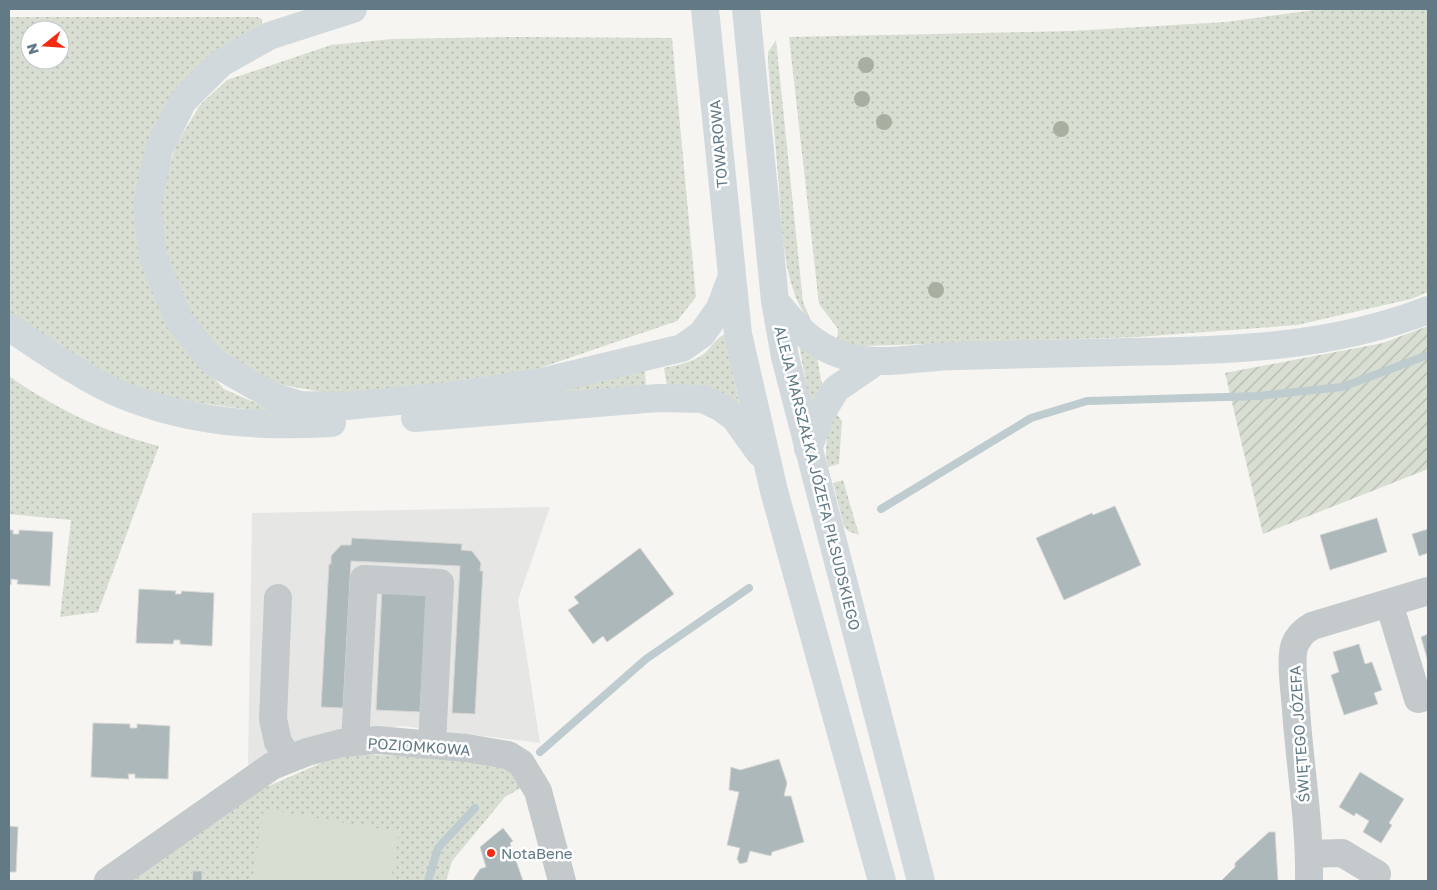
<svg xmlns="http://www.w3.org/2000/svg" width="1437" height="890" viewBox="0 0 1437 890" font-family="'Golos Text',sans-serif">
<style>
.built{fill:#e6e7e5}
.grass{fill:url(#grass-dots);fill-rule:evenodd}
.garden{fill:url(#garden-furrows)}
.pitch{fill:#d8ded2}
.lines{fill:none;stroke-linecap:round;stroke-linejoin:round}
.stream{stroke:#beccd0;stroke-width:8}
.building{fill:#adb8bb;stroke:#d7d6d4}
.minor{stroke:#c4c9cb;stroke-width:28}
.major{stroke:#d2d9dd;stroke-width:28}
.tree{fill:#a7b0a0}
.poi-dot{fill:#f42a13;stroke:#fff;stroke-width:2}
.labels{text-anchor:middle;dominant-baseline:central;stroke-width:5;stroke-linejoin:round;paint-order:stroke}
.street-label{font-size:15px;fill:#617a85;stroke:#fff}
.poi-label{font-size:15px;fill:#617a85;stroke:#fff;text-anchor:start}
</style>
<defs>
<pattern id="grass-dots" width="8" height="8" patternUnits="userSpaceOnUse" patternTransform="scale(1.25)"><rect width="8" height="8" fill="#d8ded2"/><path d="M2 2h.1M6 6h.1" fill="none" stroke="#b3b9b0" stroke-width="1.8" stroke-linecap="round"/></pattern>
<pattern id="garden-furrows" width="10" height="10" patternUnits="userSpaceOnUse" patternTransform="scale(1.25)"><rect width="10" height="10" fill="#d8ded2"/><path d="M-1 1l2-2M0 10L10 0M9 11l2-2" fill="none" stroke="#b3b9b0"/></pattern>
</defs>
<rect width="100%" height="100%" fill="#f6f5f1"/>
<path class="built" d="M 550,507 L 518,600 L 540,743 L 402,726 L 323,737 L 248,765 L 252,513 Z"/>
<path class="grass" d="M 1322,9 L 1428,9 L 1428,292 L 1411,299 L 1297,325 L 1137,337 L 865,346 L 837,344 L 838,329 L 819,304 L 789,37 L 1071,31 L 1226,22 Z
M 9,17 L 257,17 L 262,19 L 262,24 L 146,155 L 175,336 L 224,389 L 278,413 L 161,398 L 108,374 L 47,340 L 9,313 ZM 30,30 L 60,30 L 60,60 L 30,60 Z
M 516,37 L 672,38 L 696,297 L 677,321 L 537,369 L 350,397 L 266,382 L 223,358 L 184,307 L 165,255 L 159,211 L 163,185 L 176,145 L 200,105 L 227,80 L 331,45 L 392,39 Z
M 776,40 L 803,302 L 813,325 C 781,291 782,221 778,176 C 775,138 771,100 768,62 L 768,52 Z
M 725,334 L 740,408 L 667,387 L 664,368 C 678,365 694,362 705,353 C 712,346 716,338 725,334 Z
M 799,345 L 817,357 L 821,380 L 825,390 L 811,410 Z
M 645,371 L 646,388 L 496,402 Z
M 9,376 C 54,408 106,433 159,446 L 98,612 L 60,617 L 71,520 L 9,514 Z
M 835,412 L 842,421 L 839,464 L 828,467 C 823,446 828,432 835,412 Z
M 843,480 L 859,535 L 848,531 L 844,526 L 833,483 Z
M 342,754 L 436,757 L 507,764 L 526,785 L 505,797 L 452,861 L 446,881 L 132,881 L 264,788 Z"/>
<path class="garden" d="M 1428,326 L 1428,469 L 1263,534 L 1225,373 L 1383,343 Z"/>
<path class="pitch" d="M 264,809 L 399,832 L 391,881 L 252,881 Z"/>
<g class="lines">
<path class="stream" d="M 881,509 L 1031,418 L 1087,401 L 1259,396 L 1342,387 L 1428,355
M 540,752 L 646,659 L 749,588
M 428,881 L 438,848 L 475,808"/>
</g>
<path class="building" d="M 1115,506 L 1141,565 L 1064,600 L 1036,538 L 1092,513 L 1093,515 Z
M 1377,518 L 1387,552 L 1330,570 L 1320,535 Z
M 1428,529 L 1428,553 L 1419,556 L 1412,534 Z
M 9,530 L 13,530 L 13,534 L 19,534 L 19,530 L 53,532 L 50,586 L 17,584 L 18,580 L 11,579 L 11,585 L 9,584 Z
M 352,538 L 462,544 L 461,550 L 472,551 L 481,563 L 480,571 L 483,571 L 475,714 L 452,713 L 460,566 L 351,561 L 343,708 L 321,707 L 329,564 L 331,564 L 331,556 L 341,545 L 351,545 Z
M 640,548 L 674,594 L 607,642 L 603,636 L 593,644 L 568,610 L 579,603 L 574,597 Z
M 139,589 L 176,591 L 175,594 L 181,594 L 182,591 L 214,593 L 212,646 L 180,644 L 180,640 L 174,640 L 173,644 L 136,643 Z
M 382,589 L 427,591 L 420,712 L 376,710 Z
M 1428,634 L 1428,662 L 1421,637 Z
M 1359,644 L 1365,664 L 1372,662 L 1382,690 L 1374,693 L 1378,704 L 1344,715 L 1331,675 L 1339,672 L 1333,652 Z
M 93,723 L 130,724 L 130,728 L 137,728 L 137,724 L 170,726 L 168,779 L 135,778 L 135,774 L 128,774 L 129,779 L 91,777 Z
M 779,759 L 787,783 L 784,796 L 791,796 L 804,842 L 772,852 L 771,856 L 750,851 L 747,862 L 740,864 L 737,859 L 740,848 L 727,845 L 739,792 L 729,790 L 731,767 L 740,770 Z
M 1360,772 L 1404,799 L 1389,823 L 1392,825 L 1381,843 L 1363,832 L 1369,821 L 1356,813 L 1354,816 L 1339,807 Z
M 9,826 L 18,827 L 16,872 L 9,872 Z
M 503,828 L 513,841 L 510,843 L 523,881 L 469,881 L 473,880 L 480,869 L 486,867 L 480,847 Z
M 1269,832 L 1275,832 L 1278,881 L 1221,881 L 1235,867 L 1235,863 Z
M 193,871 L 202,871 L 202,881 L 192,881 Z"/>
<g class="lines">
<path class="minor" d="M 278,598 L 273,719 L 278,742 L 289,759
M 1389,603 L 1418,699 L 1428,696
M 355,742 L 364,579 L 440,583 L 432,745
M 1309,854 L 1342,853 L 1377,874
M 108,881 L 272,766 L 307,752 L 341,743 L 377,740 L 467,748 L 508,755 L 521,763 L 538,791 L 562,881
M 1309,881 C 1310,824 1300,767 1296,710 C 1295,692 1291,671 1293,653 C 1294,641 1302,632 1312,626 L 1428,591"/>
<path class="major" d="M 353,9 L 269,36 L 221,63 L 183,101 L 159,149 L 147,206 L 153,257 L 179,320 L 213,362 L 274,397 L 300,405 L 346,406 L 449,396 L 541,382 L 682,348 L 702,334 L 720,308 L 731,279
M 705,9 L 738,334 L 774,491 L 882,881
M 746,9 L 775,301 L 785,357 L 921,881
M 776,302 C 794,325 813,346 842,355 C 881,368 918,356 958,356 C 1013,355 1068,353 1124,352 C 1227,351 1331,348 1428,310
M 9,327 C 42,349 83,378 120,394 C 190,423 257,427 332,423
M 415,418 L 658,398 L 703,399 L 720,407 L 735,418 L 760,453
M 808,449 L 821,414 L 836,389 L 874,363"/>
</g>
<g class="tree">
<circle cx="866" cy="65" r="8"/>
<circle cx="862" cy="99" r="8"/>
<circle cx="884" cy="122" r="8"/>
<circle cx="1061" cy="129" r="8"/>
<circle cx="936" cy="290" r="8"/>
</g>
<circle class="poi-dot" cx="491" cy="853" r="5"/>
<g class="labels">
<g class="street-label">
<text transform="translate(718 144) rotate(-95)">TOWAROWA</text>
<text transform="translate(818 478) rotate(76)">ALEJA MARSZAŁKA JÓZEFA PIŁSUDSKIEGO</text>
<text transform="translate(1299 734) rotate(-94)">ŚWIĘTEGO JÓZEFA</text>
<text transform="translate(419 746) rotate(4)">POZIOMKOWA</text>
</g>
<g class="poi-label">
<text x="501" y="853">NotaBene</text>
</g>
</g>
<rect width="1437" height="890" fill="none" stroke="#617a85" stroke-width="20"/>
<g transform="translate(45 45) rotate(253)"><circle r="24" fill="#ffffff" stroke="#c0cace"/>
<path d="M0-4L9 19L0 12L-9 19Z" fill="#f42a13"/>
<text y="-8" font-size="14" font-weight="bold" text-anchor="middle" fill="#617a85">N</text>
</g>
</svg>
